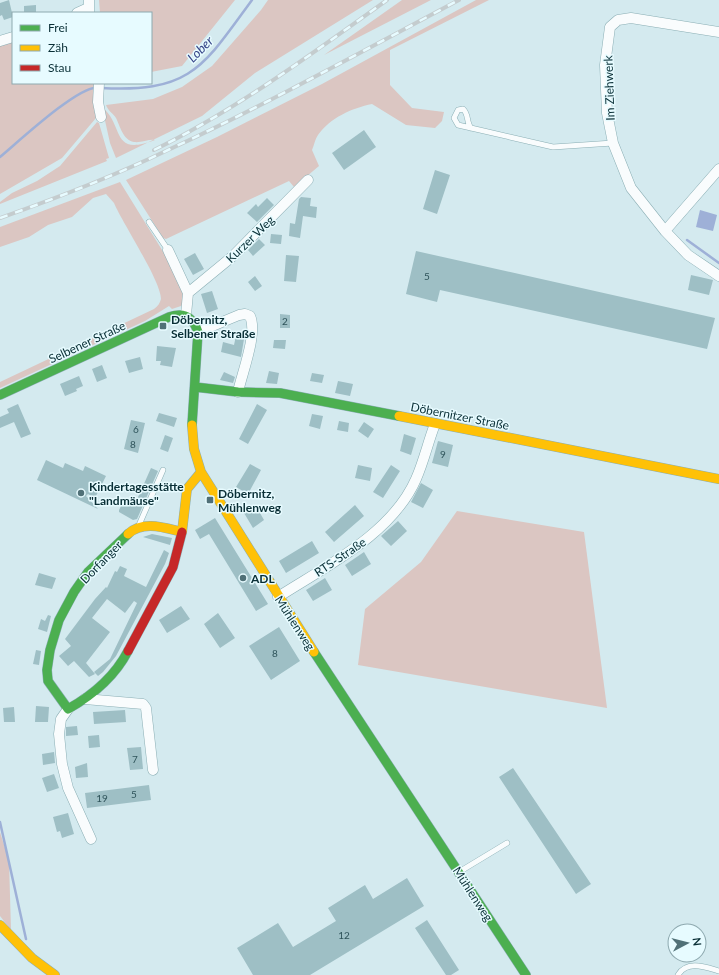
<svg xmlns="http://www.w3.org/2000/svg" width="719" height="975" viewBox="0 0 719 975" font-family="Lato,sans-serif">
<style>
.green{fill:#dbc6c2}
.water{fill:#9eb0d7}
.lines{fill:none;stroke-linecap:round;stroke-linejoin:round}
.stream{stroke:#9eb0d7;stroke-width:2.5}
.building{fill:#9ebfc5}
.lane-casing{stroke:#8aaeb4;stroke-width:6}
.street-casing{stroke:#8aaeb4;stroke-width:11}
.fast-casing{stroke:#8aaeb4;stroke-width:10}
.slow-casing{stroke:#8aaeb4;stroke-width:10}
.jam-casing{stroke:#8aaeb4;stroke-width:10}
.lane{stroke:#f9fcfd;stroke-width:5}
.street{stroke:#f9fcfd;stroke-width:10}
.fast{stroke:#4caf50;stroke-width:9}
.slow{stroke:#ffc107;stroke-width:9}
.jam{stroke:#c62828;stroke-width:9}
.rail-casing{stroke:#c4ccce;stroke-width:4}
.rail{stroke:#e7fbff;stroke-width:2.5;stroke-dasharray:8;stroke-linecap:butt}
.poi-dot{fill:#507077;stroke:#e7fbff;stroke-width:1.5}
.labels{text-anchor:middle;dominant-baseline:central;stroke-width:3;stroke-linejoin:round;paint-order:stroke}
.number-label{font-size:10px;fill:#2e535a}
.street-label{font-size:12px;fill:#092f36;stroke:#e7fbff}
.poi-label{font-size:12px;font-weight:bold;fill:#092f36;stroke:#e7fbff;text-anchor:start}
.water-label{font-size:13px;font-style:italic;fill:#364588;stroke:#e7fbff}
</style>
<rect width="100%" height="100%" fill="#d4eaef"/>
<path class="green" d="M 99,0 L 235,0 L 182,66 L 151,72 L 151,13 L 100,13 Z
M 268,0 L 373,0 L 255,73 L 202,116 L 116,158 L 110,143 L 102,107 C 125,126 110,157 155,140 C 149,139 141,143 134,142 C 123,140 120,126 116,118 C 113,113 108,111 106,105 L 153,99 L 182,87 L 212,66 L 261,10 Z
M 402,0 L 431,0 L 324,55 Z
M 476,0 L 489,0 L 390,50 L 390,85 L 412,108 L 444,112 L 442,121 L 435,128 L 406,125 L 372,104 C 352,108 330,118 318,135 C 315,139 314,146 312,150 L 319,166 L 294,187 L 289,181 L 166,239 L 163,238 L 126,180 L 217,137 L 322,84 Z
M 13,42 L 13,83 L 95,83 L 96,118 L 62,158 L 0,194 L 0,45 Z
M 97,122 L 99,123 L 109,158 L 106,159 L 107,161 L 0,204 L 0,202 L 12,193 L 37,181 L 60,166 Z
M 120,182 L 167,258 L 183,290 L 184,303 L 181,306 L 172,309 L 169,306 L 145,321 L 0,388 L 0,382 L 154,309 C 158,306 160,303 161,299 C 161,281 123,224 114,203 L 106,194 L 93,198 L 72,217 L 48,225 L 29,237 L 0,247 L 0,227 Z
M 457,511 L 584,532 L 607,708 L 358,665 L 365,609 L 421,562 Z
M 0,832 L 9,861 L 11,930 L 0,916 Z"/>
<path class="water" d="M 700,210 L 717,215 L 713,231 L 696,227 Z"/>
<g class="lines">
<path class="stream" d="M 101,88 C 191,93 203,67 252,0
M 0,157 C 17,143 77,87 96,88
M 687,240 L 719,263
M 0,822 L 26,939"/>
</g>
<path class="building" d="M 9,0 L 13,17 L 4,20 L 2,15 L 0,16 L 0,3 Z
M 36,5 L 36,13 L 24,13 L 24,6 Z
M 364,130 L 376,147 L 344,170 L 332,153 Z
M 435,170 L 450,175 L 437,214 L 423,209 Z
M 301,197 L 311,198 L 310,206 L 317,207 L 316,218 L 303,216 L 300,238 L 289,236 L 290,223 L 295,224 L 299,199 Z
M 267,198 L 274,205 L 257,222 L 247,213 L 256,204 L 258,207 Z
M 271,234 L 282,235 L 281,244 L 270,243 Z
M 259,239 L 265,245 L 253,256 L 248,250 Z
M 416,251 L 715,318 L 707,349 L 440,290 L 437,302 L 406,294 Z
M 195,253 L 204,269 L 193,275 L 184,259 Z
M 286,255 L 299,256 L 296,282 L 284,281 Z
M 691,275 L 713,280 L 709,295 L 688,290 Z
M 255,276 L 262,286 L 255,291 L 248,282 Z
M 212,291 L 218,309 L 207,313 L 201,294 Z
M 280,314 L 290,315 L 290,328 L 280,328 Z
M 237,331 L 245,333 L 241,357 L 221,352 L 223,342 L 234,345 Z
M 274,340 L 286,340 L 285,349 L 273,348 Z
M 157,346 L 176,348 L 172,367 L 160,365 L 161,361 L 156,361 Z
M 140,357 L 143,369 L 129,373 L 125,361 Z
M 102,365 L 107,378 L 97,382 L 92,369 Z
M 269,371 L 279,373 L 277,384 L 266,383 Z
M 224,372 L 235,377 L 233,383 L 220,380 Z
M 312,373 L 324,375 L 322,383 L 310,381 Z
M 79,376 L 83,386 L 76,389 L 77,391 L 65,396 L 60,384 Z
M 338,381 L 353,384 L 350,396 L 335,393 Z
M 18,404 L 31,434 L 21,438 L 14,422 L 0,428 L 0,417 L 9,413 L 7,409 Z
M 257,404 L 267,410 L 248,444 L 239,439 Z
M 159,413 L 177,418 L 174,427 L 156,421 Z
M 312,414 L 323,416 L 320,429 L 309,426 Z
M 131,420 L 145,423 L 138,453 L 124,449 Z
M 339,421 L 349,423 L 348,432 L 337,430 Z
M 364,422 L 374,429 L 368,438 L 358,431 Z
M 404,434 L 416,438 L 411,455 L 400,451 Z
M 165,435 L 173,438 L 168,452 L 160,449 Z
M 438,441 L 453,445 L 448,467 L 432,463 Z
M 46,460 L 63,468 L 65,463 L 83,471 L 85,466 L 106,476 L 95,498 L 88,494 L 86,496 L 98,509 L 37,480 Z
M 250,464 L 261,470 L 248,494 L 236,487 Z
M 358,465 L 372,468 L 370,481 L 355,478 Z
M 391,465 L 400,471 L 383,498 L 373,492 Z
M 151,468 L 158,471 L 137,519 L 133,520 L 119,512 L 119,510 L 124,500 L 132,505 L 135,504 Z
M 421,483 L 433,490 L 423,508 L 411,502 Z
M 355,505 L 364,516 L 334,542 L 325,532 Z
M 256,506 L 264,520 L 253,528 L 244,513 Z
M 215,518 L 268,604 L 256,611 L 209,534 L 200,539 L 195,530 Z
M 398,521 L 407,531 L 391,546 L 381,536 Z
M 152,534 L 172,538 L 170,545 L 143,537 Z
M 312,541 L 319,553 L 286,573 L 279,561 Z
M 164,550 L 169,553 L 165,564 L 116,656 L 103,672 L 98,676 L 94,672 L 110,659 L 137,603 L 134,601 L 125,613 L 107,599 L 92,618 L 110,632 L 86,663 L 95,674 L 89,677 L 74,661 L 68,666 L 59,656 L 71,646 L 65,639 L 95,599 L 106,587 L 107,588 L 115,571 L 117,572 L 120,566 L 127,569 L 124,576 L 146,587 Z
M 364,552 L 371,564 L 352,576 L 345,565 Z
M 39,573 L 56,578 L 52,589 L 35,585 Z
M 325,578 L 332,590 L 313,601 L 306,590 Z
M 181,606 L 190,619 L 167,633 L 159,620 Z
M 218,613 L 235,638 L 220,648 L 204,624 Z
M 48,615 L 51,616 L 47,632 L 38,629 L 41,619 L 45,621 Z
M 279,627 L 300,661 L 271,680 L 249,646 Z
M 36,650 L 41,651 L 39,665 L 33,664 Z
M 36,706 L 49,707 L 48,722 L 35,722 Z
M 14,707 L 15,722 L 4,722 L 3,708 Z
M 125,710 L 126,722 L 94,724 L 93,712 Z
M 77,726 L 78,735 L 66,736 L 66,727 Z
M 99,735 L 100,747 L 89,748 L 88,736 Z
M 141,747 L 143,769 L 130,770 L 127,748 Z
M 54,752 L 55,763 L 43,765 L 42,754 Z
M 87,763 L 88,777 L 76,778 L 75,767 Z
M 513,768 L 591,884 L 576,894 L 499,777 Z
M 54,774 L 59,788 L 47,792 L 42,778 Z
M 149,785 L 151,800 L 87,808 L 85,793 Z
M 68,813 L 74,834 L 62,838 L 60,831 L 57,832 L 53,817 Z
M 407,878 L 424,906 L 310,975 L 253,975 L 237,948 L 278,923 L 293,947 L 336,921 L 328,908 L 365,885 L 373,899 Z
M 427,920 L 459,970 L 451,975 L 446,975 L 415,928 Z"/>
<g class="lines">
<g class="lane-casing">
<path id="lane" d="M 471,128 C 466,122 469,114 463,109 L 458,110 L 454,118 L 458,125 L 553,147 L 613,143
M 149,222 L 168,250
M 139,525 L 163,470
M 459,872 L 507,843
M 678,975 C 687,960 705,967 719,971"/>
</g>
<g class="street-casing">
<path id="street" d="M 89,0 L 89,13
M 77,13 L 88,8
M 719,32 L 631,18 L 618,20 L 610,27 L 605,65 L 607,113 L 613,143 L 631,188 L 665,231 L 688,255 L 719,276
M 0,41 L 13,37
M 99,83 L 98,102 L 101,117
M 665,231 L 719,169
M 168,250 L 188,293 L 186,315
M 188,293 L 233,256 L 308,180
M 198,332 L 239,315 L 245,314 L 250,316 C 258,333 242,373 238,392
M 278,597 C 326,566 392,534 416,479 C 424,461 428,442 435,424
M 85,699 L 143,704 L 146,708 L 153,770
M 68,709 L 61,719 L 59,734 L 62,764 L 68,788 L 91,839"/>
</g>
<g class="fast-casing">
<path id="fast" d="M 195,387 L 238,392 L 280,393 L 399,416
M 0,395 L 169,317 C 184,312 193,317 198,332 L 192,425
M 128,534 L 88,572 L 74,592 L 59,620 L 50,650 L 47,670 L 48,681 L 68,709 C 93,695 115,676 128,651
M 314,652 L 526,975"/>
</g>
<g class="slow-casing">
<path id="slow" d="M 399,416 L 719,479
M 192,425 L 194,449 L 201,472 L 314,652
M 128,534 C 143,520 165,528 182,532 L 187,489 L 201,472
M 0,925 L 32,958 L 55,975"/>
</g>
<g class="jam-casing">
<path id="jam" d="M 128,651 L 173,567 L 182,532"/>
</g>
<use href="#lane" class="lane"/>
<use href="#street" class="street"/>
<use href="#fast" class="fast"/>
<use href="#slow" class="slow"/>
<use href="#jam" class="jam"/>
<g class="rail-casing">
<path id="rail" d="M 154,150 C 236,110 313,53 387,0
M 0,218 C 57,198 114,176 168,150 C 267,104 363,51 459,0"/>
</g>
<use href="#rail" class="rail"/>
</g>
<g class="poi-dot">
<rect x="159" y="322" width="8" height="8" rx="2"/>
<circle cx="81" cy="493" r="4"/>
<rect x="206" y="496" width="8" height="8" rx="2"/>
<circle cx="243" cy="578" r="4"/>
</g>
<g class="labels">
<g class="number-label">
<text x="427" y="276">5</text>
<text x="285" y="321">2</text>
<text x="136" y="429">6</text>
<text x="133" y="444">8</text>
<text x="443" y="454">9</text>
<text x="275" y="653">8</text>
<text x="135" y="759">7</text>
<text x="134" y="794">5</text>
<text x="102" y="798">19</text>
<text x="344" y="935">12</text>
</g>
<g class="street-label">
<text transform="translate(609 88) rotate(-92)">Im Ziehwerk</text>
<text transform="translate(250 239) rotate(-44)">Kurzer Weg</text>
<text transform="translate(87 342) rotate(-25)">Selbener Straße</text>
<text transform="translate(460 416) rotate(11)">Döbernitzer Straße</text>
<text transform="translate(340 557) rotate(-34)">RTS-Straße</text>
<text transform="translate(101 562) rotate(-46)">Dorfanger</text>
<text transform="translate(295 623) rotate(57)">Mühlenweg</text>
<text transform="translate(473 894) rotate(57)">Mühlenweg</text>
</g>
<g class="poi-label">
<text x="171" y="319">Döbernitz,<tspan x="171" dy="14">Selbener Straße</tspan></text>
<text x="89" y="486">Kindertagesstätte<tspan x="89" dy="14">"Landmäuse"</tspan></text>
<text x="218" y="493">Döbernitz,<tspan x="218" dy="14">Mühlenweg</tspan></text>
<text x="251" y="578">ADL</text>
</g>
<g class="water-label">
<text transform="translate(200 49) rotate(-45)">Lober</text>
</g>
</g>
<rect x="12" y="12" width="140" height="72" fill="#e7fbff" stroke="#8ea9af"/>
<rect x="20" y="25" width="20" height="6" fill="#4caf50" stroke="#8ea9af"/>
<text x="48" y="32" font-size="12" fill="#092f36">Frei</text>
<rect x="20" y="45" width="20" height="6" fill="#ffc107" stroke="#8ea9af"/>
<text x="48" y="52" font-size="12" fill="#092f36">Zäh</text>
<rect x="20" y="65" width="20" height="6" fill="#c62828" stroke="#8ea9af"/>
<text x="48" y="72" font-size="12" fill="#092f36">Stau</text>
<g transform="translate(687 943) rotate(83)"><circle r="19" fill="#e7fbff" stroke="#8ea9af"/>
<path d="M0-3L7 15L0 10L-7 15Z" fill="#507077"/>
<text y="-6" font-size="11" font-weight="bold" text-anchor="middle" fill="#092f36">N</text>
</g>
</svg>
